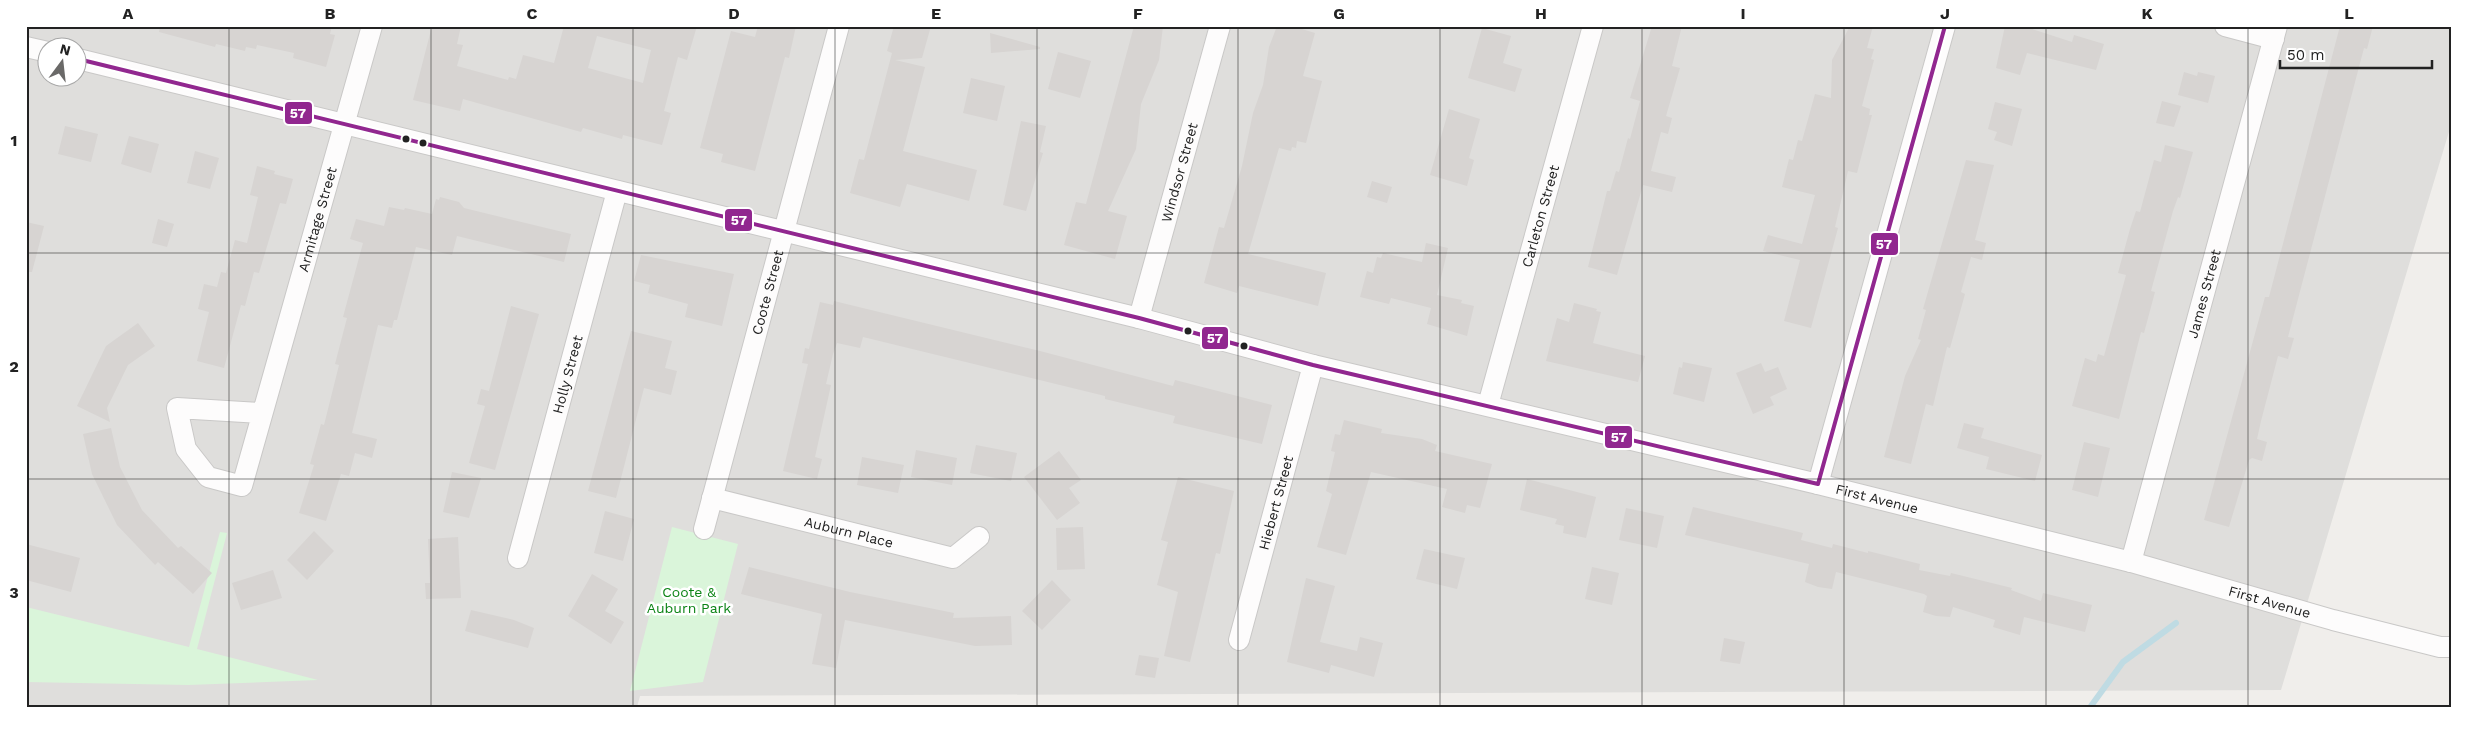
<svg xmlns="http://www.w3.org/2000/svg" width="2477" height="733" viewBox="0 0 2477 733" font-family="'Work Sans',sans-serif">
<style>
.residential{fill:#dfdedc;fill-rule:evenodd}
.park{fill:#daf5da}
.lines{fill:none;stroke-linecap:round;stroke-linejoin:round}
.stream{stroke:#bfdbe3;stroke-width:6}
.building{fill:#d7d4d2;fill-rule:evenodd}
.minor-casing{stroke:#c9c8c7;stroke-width:22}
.minor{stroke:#fdfcfc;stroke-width:20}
.bus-1-casing{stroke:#fff;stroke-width:8}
.bus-1{stroke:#91278f;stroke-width:4}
.grid{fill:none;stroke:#222;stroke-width:1;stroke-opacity:0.55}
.bus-dot{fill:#222;stroke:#fff;stroke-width:2}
.labels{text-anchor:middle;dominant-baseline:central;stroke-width:5;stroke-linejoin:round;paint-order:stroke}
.street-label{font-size:14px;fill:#222;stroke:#fff}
.park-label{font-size:14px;fill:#0c8416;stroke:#fff}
.line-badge{stroke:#fff;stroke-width:2}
.badge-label{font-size:14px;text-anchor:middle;font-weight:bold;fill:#fff}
.neatline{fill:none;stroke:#222;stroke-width:2}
.grid-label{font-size:16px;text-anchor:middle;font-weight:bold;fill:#222}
</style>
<rect width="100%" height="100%" fill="#f0eeeb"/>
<path class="residential" d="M 26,26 L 2451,26 L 2451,125 L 2281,690 L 640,696 L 637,707 L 26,707 ZM 48,48 L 78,48 L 78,78 L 48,78 Z"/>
<path class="park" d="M 672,527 L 738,544 L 703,682 L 630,691 Z
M 220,532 L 227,533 L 197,649 L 318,680 L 188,685 L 26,682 L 26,607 L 189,647 Z"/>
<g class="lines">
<path class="stream" d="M 2091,706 L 2123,662 L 2176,623"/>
</g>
<path class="building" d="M 160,26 L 332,26 L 330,34 L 335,35 L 326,67 L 293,58 L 294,53 L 257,45 L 256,49 L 246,47 L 245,51 L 216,44 L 215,47 L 159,32 Z
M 432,26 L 461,26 L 457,44 L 463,45 L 457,66 L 508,80 L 509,77 L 516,79 L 523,55 L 554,63 L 564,26 L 697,26 L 687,60 L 678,57 L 664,111 L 671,113 L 662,145 L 623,135 L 622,139 L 583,128 L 581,132 L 463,99 L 460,111 L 413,100 ZM 597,36 L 651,50 L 643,83 L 588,68 Z
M 758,26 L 796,26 L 789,58 L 785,57 L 755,171 L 721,162 L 723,154 L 700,148 L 731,31 L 755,37 Z
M 894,26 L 931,26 L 922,58 L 895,60 L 925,67 L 903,151 L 977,170 L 969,201 L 907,184 L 900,207 L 850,193 L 859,159 L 864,160 L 892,53 L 887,51 Z
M 1134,26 L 1163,26 L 1159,60 L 1141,104 L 1136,149 L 1108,211 L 1127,216 L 1115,259 L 1064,245 L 1076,202 L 1086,204 Z
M 1277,26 L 1292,26 L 1315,33 L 1303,76 L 1322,81 L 1306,143 L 1297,141 L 1296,148 L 1292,147 L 1291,151 L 1279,148 L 1248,254 L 1326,273 L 1318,306 L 1239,286 L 1237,293 L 1204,283 L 1219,227 L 1224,228 L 1242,166 L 1253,113 L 1263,85 L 1269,47 Z
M 1652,26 L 1682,26 L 1672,66 L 1680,68 L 1666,116 L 1672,118 L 1668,134 L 1661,132 L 1651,171 L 1676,177 L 1672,192 L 1643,185 L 1617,275 L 1588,267 L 1607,191 L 1610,191 L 1616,171 L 1619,172 L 1628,138 L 1630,139 L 1640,101 L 1630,98 Z
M 1850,26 L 1873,26 L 1867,48 L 1874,49 L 1871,59 L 1874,60 L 1862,106 L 1870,109 L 1869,115 L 1872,115 L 1857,173 L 1848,171 L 1835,227 L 1838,228 L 1811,328 L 1784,321 L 1800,260 L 1763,251 L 1768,235 L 1802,244 L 1815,195 L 1782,187 L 1789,159 L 1793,160 L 1798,140 L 1802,141 L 1815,94 L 1831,98 L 1832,60 Z
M 2005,26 L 2023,26 L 2072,42 L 2074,35 L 2104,44 L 2096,70 L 2027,53 L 2020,75 L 1996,68 Z
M 2340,26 L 2373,26 L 2367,49 L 2364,48 L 2288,337 L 2294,338 L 2288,359 L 2278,356 L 2261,421 L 2257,439 L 2267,442 L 2262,461 L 2252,458 L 2249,460 L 2229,527 L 2204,520 L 2265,297 L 2269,297 Z
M 1482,28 L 1511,36 L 1503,63 L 1522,69 L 1515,92 L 1468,78 Z
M 990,33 L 1040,47 L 1040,49 L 991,53 Z
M 1058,52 L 1091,61 L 1080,98 L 1048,89 Z
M 2184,72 L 2197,76 L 2198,72 L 2215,76 L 2208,103 L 2178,95 Z
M 971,78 L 1005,86 L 997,121 L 963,113 Z
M 2162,101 L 2181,106 L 2174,127 L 2156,123 Z
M 1995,102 L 2022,109 L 2012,146 L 1994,140 L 1997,132 L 1988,129 Z
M 1449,109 L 1480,119 L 1469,158 L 1474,160 L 1467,186 L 1430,175 Z
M 1021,121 L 1046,126 L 1040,152 L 1043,153 L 1026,211 L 1003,205 Z
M 65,126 L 98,134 L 91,162 L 58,154 Z
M 129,136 L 159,144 L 151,173 L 121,164 Z
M 2165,145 L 2193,152 L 2180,198 L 2178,197 L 2173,211 L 2151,291 L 2155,292 L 2144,333 L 2141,332 L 2119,419 L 2072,406 L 2085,358 L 2096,362 L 2098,354 L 2104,356 L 2126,275 L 2118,273 L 2130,229 L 2136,211 L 2140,212 L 2154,160 L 2161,162 Z
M 195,151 L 219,158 L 210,189 L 187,183 Z
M 1966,160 L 1994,165 L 1975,240 L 1986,243 L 1982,260 L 1971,257 L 1961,292 L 1965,294 L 1950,348 L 1947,347 L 1933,406 L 1926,404 L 1911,464 L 1884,457 L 1905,376 L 1921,340 L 1918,339 L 1926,310 L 1923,309 Z
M 257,166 L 275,171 L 274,174 L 293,179 L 286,204 L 280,203 L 259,273 L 254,272 L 245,306 L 241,305 L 224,368 L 197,361 L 209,312 L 198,309 L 204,284 L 217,287 L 221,272 L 226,273 L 235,240 L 247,243 L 258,197 L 250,195 Z
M 1372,181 L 1392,187 L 1387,203 L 1367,197 Z
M 440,197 L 459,202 L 464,208 L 571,234 L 564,262 L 457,236 L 452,255 L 416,247 L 397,320 L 394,320 L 392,328 L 378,325 L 352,433 L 377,439 L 372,458 L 355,453 L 349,476 L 341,474 L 326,521 L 299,513 L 314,465 L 310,464 L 321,424 L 324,425 L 339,365 L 335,364 L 347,318 L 343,317 L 363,243 L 350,239 L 356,219 L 384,226 L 389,207 L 404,210 L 405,208 L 432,214 L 436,199 L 439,200 Z
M 158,219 L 174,224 L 167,247 L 152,243 Z
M 26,222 L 44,226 L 32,272 L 26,272 Z
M 1426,243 L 1448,248 L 1437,295 L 1462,300 L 1461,303 L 1474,306 L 1467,336 L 1427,324 L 1431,308 L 1391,298 L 1389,304 L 1360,297 L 1367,271 L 1373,273 L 1377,257 L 1381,258 L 1383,253 L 1422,262 Z
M 641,255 L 734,274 L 722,326 L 685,317 L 688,304 L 648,293 L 650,285 L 634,281 Z
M 834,301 L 1040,351 L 1173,386 L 1175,380 L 1272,405 L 1262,444 L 1173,423 L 1175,416 L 1105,399 L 1105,396 L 863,337 L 860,348 L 837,343 L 833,354 L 826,384 L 831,385 L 815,457 L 822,459 L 817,479 L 783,471 L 808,364 L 802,363 L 805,348 L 809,349 L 820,302 L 833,305 Z
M 1574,303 L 1597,309 L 1596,311 L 1601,312 L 1593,343 L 1645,356 L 1638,382 L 1546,361 L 1557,318 L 1569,322 Z
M 511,306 L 539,314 L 495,470 L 469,463 L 485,406 L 477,404 L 481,389 L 489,391 Z
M 138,323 L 155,346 L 128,365 L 107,408 L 110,422 L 77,406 L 106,346 Z
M 631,331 L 672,341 L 665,368 L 677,371 L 671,395 L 644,388 L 616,498 L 588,491 Z
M 1683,362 L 1712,368 L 1704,402 L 1673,394 L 1679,367 L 1682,368 Z
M 1761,363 L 1765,372 L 1778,367 L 1787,389 L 1770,397 L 1774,405 L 1753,414 L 1736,373 Z
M 1344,420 L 1382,429 L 1381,433 L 1422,439 L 1437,445 L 1435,451 L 1492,464 L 1480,508 L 1467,505 L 1465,513 L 1442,507 L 1447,489 L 1371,472 L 1346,555 L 1317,547 L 1332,494 L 1326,491 L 1335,452 L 1331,451 L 1335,434 L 1340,435 Z
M 1964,423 L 1984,428 L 1981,438 L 2042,455 L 2035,481 L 1986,469 L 1989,457 L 1957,448 Z
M 111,428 L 120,467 L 142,510 L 178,548 L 181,546 L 212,573 L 193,594 L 158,562 L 155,565 L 117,525 L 92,474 L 83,434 Z
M 2084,442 L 2110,448 L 2098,497 L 2072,490 Z
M 976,445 L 1017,453 L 1011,481 L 970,473 Z
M 916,450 L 957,458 L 952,485 L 911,477 Z
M 1059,451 L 1081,480 L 1069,488 L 1080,503 L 1057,520 L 1024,477 Z
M 862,457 L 904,465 L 898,493 L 857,485 Z
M 452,472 L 481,478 L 469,518 L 443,512 Z
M 1178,477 L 1234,491 L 1220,554 L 1216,553 L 1190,662 L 1164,656 L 1178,592 L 1157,585 L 1168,542 L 1161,540 Z
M 1527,479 L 1596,497 L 1586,538 L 1563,533 L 1564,526 L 1555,524 L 1557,519 L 1520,510 Z
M 1693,507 L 1803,533 L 1801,540 L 1832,548 L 1833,544 L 1868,553 L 1868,551 L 1920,564 L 1919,570 L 1950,576 L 1951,573 L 2012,588 L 2011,590 L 2041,601 L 2043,593 L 2092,605 L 2085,632 L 2024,617 L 2020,635 L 1993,627 L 1995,620 L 1953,607 L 1950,617 L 1936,616 L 1923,612 L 1927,596 L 1924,594 L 1836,572 L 1832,589 L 1818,587 L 1805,582 L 1809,564 L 1685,535 Z
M 1626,508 L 1664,516 L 1657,548 L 1619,540 Z
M 605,511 L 634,519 L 623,561 L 594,553 Z
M 1083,527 L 1085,569 L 1057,570 L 1056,528 Z
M 314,531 L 334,551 L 307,580 L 287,560 Z
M 458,537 L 461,598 L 426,599 L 425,583 L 430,583 L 428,539 Z
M 26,544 L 80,558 L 71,592 L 26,580 Z
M 1424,549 L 1465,558 L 1457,589 L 1416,579 Z
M 749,567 L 850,592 L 954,613 L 953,618 L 1011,616 L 1012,645 L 975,646 L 845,620 L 836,668 L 812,664 L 822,614 L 741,594 Z
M 1592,567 L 1619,573 L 1612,605 L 1585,599 Z
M 273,570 L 282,598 L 241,610 L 232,583 Z
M 592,574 L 618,589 L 605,611 L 624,622 L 611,644 L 568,616 Z
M 1306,578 L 1335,586 L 1320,642 L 1357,651 L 1360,637 L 1383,643 L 1374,677 L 1331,665 L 1329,673 L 1287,662 Z
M 1052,580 L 1071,600 L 1042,630 L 1022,611 Z
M 471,610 L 514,620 L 534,628 L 528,648 L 465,631 Z
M 1724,638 L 1745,642 L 1740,664 L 1720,661 Z
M 1139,655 L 1159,658 L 1155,678 L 1135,675 Z"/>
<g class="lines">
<g class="minor-casing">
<g id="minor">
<path d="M 2225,26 L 2274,39"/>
<path d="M 26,47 L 48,52"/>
<path id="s1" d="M 78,59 L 1139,318 L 1313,365 L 1818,484 L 2131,562 L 2333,620 L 2440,647 L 2451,647"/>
<path id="s2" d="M 1139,318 L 1220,26"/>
<path id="s3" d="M 1488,405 L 1593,26"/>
<path id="s4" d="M 262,413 L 177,408 L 186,449 L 208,477 L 242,486 L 372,26"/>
<path d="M 1818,484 L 1945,26"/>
<path id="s5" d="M 712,498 L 953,558 L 979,537"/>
<path id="s6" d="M 704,529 L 839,26"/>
<path id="s7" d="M 518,558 L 617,191"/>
<path id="s8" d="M 2131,562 L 2277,26"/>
<path id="s9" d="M 1239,640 L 1313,365"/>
</g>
</g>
<use href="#minor" class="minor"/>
<g class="bus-1-casing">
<path id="bus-1" d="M 78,59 L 1139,318 L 1313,365 L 1818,484 L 1945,26"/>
</g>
<use href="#bus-1" class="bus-1"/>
</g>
<path class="grid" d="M 229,26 L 229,707M 431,26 L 431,707M 633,26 L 633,707M 835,26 L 835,707M 1037,26 L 1037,707M 1238,26 L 1238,707M 1440,26 L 1440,707M 1642,26 L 1642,707M 1844,26 L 1844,707M 2046,26 L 2046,707M 2248,26 L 2248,707M 26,253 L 2451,253M 26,479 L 2451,479"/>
<g class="bus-dot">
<circle cx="406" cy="139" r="4.5"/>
<circle cx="423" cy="143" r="4.5"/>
<circle cx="1188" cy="331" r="4.5"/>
<circle cx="1244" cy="346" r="4.5"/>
</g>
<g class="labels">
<g class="street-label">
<text stroke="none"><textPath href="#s2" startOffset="151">Windsor Street</textPath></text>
<text stroke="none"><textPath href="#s3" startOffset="196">Carleton Street</textPath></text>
<text stroke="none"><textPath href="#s4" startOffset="475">Armitage Street</textPath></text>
<text stroke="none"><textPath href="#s6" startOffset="245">Coote Street</textPath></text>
<text stroke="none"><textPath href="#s8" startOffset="278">James Street</textPath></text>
<text stroke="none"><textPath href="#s7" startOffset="190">Holly Street</textPath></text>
<text stroke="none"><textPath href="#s1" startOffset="1852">First Avenue</textPath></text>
<text stroke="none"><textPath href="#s9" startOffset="142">Hiebert Street</textPath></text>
<text stroke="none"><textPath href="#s5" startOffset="141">Auburn Place</textPath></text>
<text stroke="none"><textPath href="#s1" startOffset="2258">First Avenue</textPath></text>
</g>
<g class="park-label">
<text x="689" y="592">Coote &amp;<tspan x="689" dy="16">Auburn Park</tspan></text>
</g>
</g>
<g class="line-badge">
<rect x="284" y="101" width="29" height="24" rx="5" fill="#91278f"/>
<rect x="724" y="208" width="29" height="24" rx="5" fill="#91278f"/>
<rect x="1870" y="232" width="29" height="24" rx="5" fill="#91278f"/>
<rect x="1201" y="326" width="28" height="24" rx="5" fill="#91278f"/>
<rect x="1604" y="425" width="29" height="24" rx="5" fill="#91278f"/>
</g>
<g class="badge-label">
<text x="298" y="118">57</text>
<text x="739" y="225">57</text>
<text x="1884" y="249">57</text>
<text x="1215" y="343">57</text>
<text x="1619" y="442">57</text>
</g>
<rect width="2477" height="733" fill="none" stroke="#ffffff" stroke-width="55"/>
<g transform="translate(62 62) rotate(15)"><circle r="24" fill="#ffffff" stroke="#a7a7a7"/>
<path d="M0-4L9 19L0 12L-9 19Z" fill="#6a6968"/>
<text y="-8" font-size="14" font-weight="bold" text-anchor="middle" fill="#222222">N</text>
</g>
<path d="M2280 60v8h152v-8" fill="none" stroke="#222222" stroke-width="2.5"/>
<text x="2287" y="60" font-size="15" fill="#222222" stroke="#ffffff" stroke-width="4" paint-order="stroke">50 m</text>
<rect x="28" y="28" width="2422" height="678" class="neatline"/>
<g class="grid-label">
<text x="128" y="19">A</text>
<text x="330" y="19">B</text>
<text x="532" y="19">C</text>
<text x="734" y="19">D</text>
<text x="936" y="19">E</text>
<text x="1138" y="19">F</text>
<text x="1339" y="19">G</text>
<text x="1541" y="19">H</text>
<text x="1743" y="19">I</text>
<text x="1945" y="19">J</text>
<text x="2147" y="19">K</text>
<text x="2349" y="19">L</text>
<text x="14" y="146">1</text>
<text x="14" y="372">2</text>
<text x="14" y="598">3</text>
</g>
</svg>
